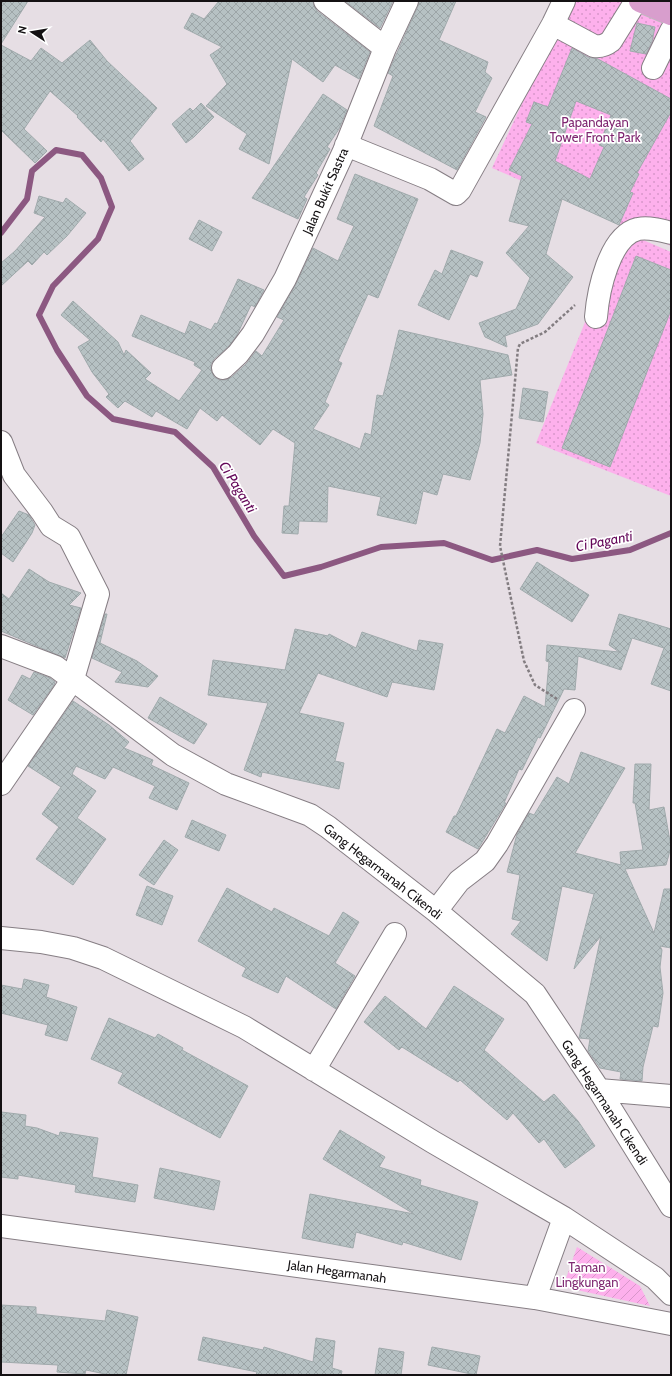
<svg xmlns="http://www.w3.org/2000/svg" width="672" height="1376" viewBox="0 0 672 1376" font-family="Cabin,sans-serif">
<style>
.park{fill:url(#park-dots)}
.garden{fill:url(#garden-furrows)}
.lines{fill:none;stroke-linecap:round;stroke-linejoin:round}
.stream{stroke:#8c5881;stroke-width:6}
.building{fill:url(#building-cross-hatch);stroke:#a0aaac;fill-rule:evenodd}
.minor-casing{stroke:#867e84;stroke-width:24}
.major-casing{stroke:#bdbcbd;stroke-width:24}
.path{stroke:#837d81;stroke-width:2.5;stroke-dasharray:3 2;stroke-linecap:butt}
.minor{stroke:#fff;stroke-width:22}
.major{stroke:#d89ecd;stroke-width:22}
.labels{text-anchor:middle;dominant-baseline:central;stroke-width:3.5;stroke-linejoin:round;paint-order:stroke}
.park-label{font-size:13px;fill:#7f2771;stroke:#fff}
.street-label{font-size:13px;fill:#141113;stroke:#fff}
.water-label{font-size:14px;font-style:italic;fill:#630658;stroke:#fff}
</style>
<defs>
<pattern id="park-dots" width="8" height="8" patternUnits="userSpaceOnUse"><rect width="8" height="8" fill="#fdb0ec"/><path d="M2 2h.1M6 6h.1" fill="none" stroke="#d896ca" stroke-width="1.8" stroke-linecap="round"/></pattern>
<pattern id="garden-furrows" width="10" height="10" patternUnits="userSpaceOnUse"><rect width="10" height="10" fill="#fdb0ec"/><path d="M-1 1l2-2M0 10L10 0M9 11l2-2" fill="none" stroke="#d896ca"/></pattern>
<pattern id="building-cross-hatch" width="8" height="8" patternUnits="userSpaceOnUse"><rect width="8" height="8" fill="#b6c1c3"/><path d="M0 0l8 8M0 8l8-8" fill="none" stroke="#9ca5a7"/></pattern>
</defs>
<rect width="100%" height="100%" fill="#e6dee4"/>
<path class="park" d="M 570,1 L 628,1 L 671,20 L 671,246 L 492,168 Z
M 622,231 L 671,252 L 671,496 L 536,443 Z"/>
<path class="garden" d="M 577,1247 L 640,1286 L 650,1306 L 563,1287 Z"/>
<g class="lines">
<path class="stream" d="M 1,233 L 27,199 L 32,171 L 56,150 L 82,155 L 101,178 L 112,207 L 98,239 L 53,286 L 39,315 L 57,350 L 87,396 L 113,419 L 175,432 L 213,467 L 254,536 L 284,576 L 321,567 L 381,547 L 444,543 L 492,560 L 537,550 L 572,559 L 630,550 L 671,533"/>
</g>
<path class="building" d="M 1,1 L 28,1 L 1,44 Z
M 219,1 L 313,1 L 314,6 L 317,11 L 370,52 L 359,79 L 335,65 L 323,82 L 292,59 L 269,164 L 239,149 L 247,134 L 206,106 L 227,84 L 210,55 L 222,47 L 184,28 L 192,13 L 204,19 Z
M 345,1 L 393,1 L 380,28 Z
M 419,1 L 456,1 L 439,40 L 488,62 L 485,72 L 492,78 L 475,112 L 486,117 L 457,170 L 374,126 L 393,76 L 388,73 L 418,6 Z
M 637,23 L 655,27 L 652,42 L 646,54 L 630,51 Z
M 90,40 L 107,61 L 157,108 L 130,141 L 144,159 L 129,171 L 103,139 L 101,142 L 77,117 L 78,116 L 50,91 L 24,129 L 47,151 L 35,163 L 1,130 L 1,45 L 31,61 L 41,48 L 62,63 Z
M 572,48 L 588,57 L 598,59 L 671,99 L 671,112 L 637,173 L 639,174 L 630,192 L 633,193 L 619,225 L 562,199 L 546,254 L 573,277 L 538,324 L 505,336 L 507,347 L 485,337 L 479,323 L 516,309 L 530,278 L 506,253 L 529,226 L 509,221 L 522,176 L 509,170 L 532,124 L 526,122 L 534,102 L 548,107 ZM 576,101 L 611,115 L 599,145 L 604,147 L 590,179 L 555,161 Z
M 323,94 L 347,110 L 339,129 L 327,147 L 330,149 L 316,173 L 318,175 L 304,197 L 307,199 L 298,219 L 252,198 Z
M 201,103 L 214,117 L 194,137 L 186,143 L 172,124 L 190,108 L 193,111 Z
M 355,174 L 418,199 L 378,298 L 368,294 L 338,361 L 342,363 L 325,402 L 329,405 L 313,429 L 360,449 L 365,433 L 371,435 L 377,395 L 383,396 L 399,330 L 508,355 L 512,375 L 480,380 L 483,414 L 480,443 L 470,480 L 443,474 L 437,495 L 423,491 L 416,524 L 377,515 L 381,497 L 328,486 L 327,522 L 299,521 L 298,534 L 282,533 L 284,506 L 289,506 L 295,443 L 273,429 L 260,445 L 222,415 L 217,421 L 200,408 L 187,429 L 156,411 L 152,417 L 125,401 L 118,408 L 106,397 L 109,394 L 92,372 L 78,347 L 90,340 L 61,315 L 73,301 L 118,342 L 124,355 L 126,350 L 151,373 L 145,379 L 179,401 L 202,370 L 194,365 L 195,362 L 132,336 L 141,315 L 185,334 L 190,321 L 211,330 L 215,323 L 217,324 L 238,279 L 264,290 L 255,307 L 251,305 L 237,335 L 229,346 L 214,359 L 211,364 L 211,370 L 214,377 L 220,380 L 226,380 L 232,377 L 247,363 L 256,351 L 262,356 L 284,320 L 277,317 L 296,284 L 313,248 L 338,261 L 354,226 L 337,219 Z
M 39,196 L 63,203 L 66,198 L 86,213 L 67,236 L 47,255 L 44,252 L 32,265 L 28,261 L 1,286 L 1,263 L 15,251 L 45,217 L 34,213 Z
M 199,220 L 222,232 L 212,251 L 189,239 Z
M 451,250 L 483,262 L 477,277 L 470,274 L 449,320 L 418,305 L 435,270 L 442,274 Z
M 636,256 L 671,270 L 671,310 L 610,467 L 562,448 Z
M 523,388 L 548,392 L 543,422 L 519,418 Z
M 19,511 L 29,515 L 35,525 L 32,533 L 13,562 L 1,553 L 1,537 Z
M 537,562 L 589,595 L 572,622 L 520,589 Z
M 29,569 L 49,582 L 81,593 L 69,605 L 81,608 L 65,658 L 1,631 L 1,593 L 9,599 Z
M 105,614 L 107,614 L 100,643 L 137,661 L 158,676 L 148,687 L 115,682 L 122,672 L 92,658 Z
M 619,614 L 645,621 L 671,629 L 671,691 L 651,684 L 664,648 L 632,638 L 621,670 L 578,656 L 575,690 L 564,689 L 540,738 L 538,737 L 522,770 L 519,769 L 504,803 L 506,803 L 478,849 L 446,832 L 454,816 L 456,816 L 497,729 L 505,733 L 524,696 L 545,707 L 549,662 L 546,661 L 547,645 L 619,652 L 609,645 Z
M 295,629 L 328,636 L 329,634 L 356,648 L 362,632 L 417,651 L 419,640 L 443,644 L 434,690 L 392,682 L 387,697 L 318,673 L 299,713 L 344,723 L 335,761 L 344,763 L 339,789 L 262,772 L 261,777 L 244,770 L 268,703 L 208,695 L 213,660 L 285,670 Z
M 34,672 L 50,678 L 55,682 L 54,685 L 33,715 L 8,700 L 22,675 L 30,679 Z
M 160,697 L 207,724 L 194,744 L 148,718 Z
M 73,701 L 109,725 L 129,742 L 124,748 L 153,760 L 151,765 L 189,783 L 177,810 L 149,798 L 155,786 L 113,767 L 105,779 L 76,766 L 72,774 L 96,791 L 77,818 L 106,839 L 73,885 L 36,859 L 59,827 L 42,814 L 61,787 L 28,766 Z
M 581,752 L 625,768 L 575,853 L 621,865 L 620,852 L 643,850 L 635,803 L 633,803 L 635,764 L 651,764 L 649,810 L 664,807 L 671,847 L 666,865 L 625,869 L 654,933 L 664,889 L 671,889 L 671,948 L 660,946 L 662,950 L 660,967 L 663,993 L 658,1027 L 653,1026 L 643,1067 L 642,1081 L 620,1079 L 621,1072 L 600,1068 L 588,1051 L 590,1039 L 579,1038 L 601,936 L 574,969 L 594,894 L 562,886 L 547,961 L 511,934 L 521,921 L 512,919 L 520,875 L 507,872 L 517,834 L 529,813 L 534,815 L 557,777 L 569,784 Z
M 192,820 L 226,835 L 219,851 L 185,837 Z
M 164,840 L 178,850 L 154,885 L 139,875 Z
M 147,886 L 173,896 L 162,925 L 136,915 Z
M 227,888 L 272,912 L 274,908 L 329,936 L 343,912 L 359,922 L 335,963 L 355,976 L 336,1009 L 286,976 L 278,993 L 242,976 L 246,968 L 198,941 Z
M 24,979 L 49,985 L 46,997 L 77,1007 L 67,1041 L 45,1035 L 48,1025 L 1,1013 L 1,985 L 22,989 Z
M 454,986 L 504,1019 L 484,1050 L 544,1102 L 554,1094 L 578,1121 L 595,1146 L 565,1168 L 544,1139 L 539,1143 L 513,1113 L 507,1120 L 460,1080 L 458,1082 L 402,1047 L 399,1050 L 364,1022 L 385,996 L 426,1029 Z
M 109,1018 L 155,1038 L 158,1034 L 183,1048 L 182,1050 L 248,1086 L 220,1138 L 118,1083 L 123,1073 L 91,1059 Z
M 1,1112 L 26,1115 L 25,1126 L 37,1128 L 59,1136 L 60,1132 L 98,1138 L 92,1177 L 138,1185 L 135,1202 L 75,1192 L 76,1185 L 18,1175 L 18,1179 L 1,1177 Z
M 340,1130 L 385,1157 L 379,1167 L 421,1180 L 420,1185 L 478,1202 L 461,1260 L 403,1242 L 402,1245 L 356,1232 L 353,1248 L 302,1238 L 310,1194 L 414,1214 L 323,1159 Z
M 160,1168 L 220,1181 L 214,1210 L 154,1198 Z
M 1,1305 L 36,1307 L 36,1314 L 105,1321 L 107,1310 L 138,1317 L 126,1375 L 110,1375 L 86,1370 L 85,1374 L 57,1372 L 58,1365 L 1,1362 Z
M 203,1337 L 263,1350 L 264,1347 L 313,1362 L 316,1338 L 335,1341 L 332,1368 L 342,1371 L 341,1375 L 256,1375 L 257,1372 L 198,1360 Z
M 432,1347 L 480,1356 L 476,1375 L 428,1365 Z
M 379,1348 L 404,1352 L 401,1375 L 375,1375 Z"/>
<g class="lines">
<g class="minor-casing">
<path id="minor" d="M 325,1 L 385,48
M 553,24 L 594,46 C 602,47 606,45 611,41 L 636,1
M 653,68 L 671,31
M 346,145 L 430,179 L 456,194 L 460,190 L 553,24 L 564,1
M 596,317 C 598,292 609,236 638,229 C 649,227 660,230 671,233
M 223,368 L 238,354 L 253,334 L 285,279 L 344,151 L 385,48 L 407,1
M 1,442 L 14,475 L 42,512 L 51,526 L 69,537 L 98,594 L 73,679 L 1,784
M 1,646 L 56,667 L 173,755 L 226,784 L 310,815 L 328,827 L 436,911 L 535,994 L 599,1090 L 671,1206
M 436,911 L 459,881 L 485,861 L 497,844 L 574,710
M 1,938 L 41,942 L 73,948 L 103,958 L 244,1027 L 433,1142 L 564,1218 L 655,1278 L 671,1294
M 314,1070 L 395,934
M 599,1090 L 671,1096
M 1,1226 L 535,1298 L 671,1324
M 535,1298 L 564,1218"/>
</g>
<g class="major-casing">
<path id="major" d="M 640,1 L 671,14"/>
</g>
<path class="path" d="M 557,699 L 535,685 L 524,661 L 500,546 L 518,348 L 520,344 L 545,332 L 575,305"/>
<use href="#minor" class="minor"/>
<use href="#major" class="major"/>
</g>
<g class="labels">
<g class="park-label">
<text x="595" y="122">Papandayan<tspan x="595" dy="15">Tower Front Park</tspan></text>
<text x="587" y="1267">Taman<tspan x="587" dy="15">Lingkungan</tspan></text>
</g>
<g class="street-label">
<text transform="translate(325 191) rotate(-66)">Jalan Bukit Sastra</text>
<text transform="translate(383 871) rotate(38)">Gang Hegarmanah Cikendi</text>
<text transform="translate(605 1102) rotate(57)">Gang Hegarmanah Cikendi</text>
<text transform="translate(337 1271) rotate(8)">Jalan Hegarmanah</text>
</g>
<g class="water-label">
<text transform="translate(238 487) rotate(58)">Ci Paganti</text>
<text transform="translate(604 541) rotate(-11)">Ci Paganti</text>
</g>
</g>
<rect width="672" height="1376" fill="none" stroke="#141113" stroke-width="4"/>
<g transform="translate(32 32) rotate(282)" stroke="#ffffff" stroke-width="3" paint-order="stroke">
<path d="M0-3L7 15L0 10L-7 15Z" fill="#141113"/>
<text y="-6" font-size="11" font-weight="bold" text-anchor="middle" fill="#141113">N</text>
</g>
</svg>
